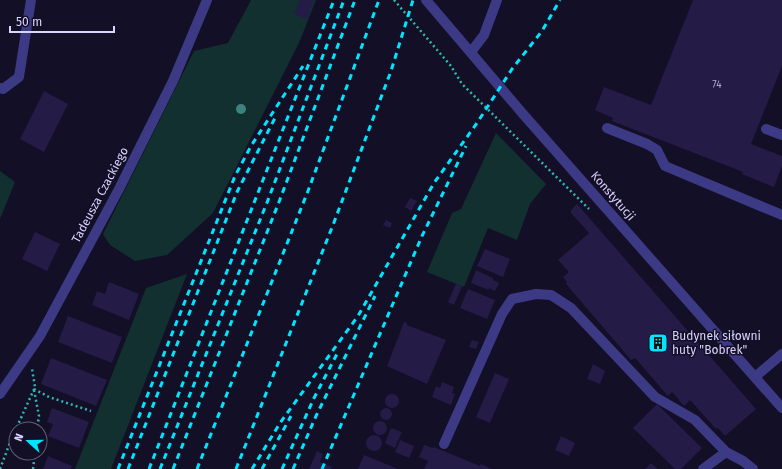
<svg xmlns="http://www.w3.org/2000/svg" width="782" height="469" viewBox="0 0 782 469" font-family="'Fira Sans',sans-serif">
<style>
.green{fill:#12302f}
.building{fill:#241b47}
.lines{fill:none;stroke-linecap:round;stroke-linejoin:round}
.path{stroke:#2fb8b0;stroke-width:2.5;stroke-dasharray:2 3;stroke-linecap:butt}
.minor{stroke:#3d3a85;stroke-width:10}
.rail{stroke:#00e5ff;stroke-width:3;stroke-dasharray:6 5;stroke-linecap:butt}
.tree{fill:#3d827b}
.labels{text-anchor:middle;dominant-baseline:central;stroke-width:3;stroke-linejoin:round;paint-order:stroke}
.number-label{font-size:10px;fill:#aca6d1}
.street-label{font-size:12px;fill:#d9d4ff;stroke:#130f26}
.poi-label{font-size:12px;fill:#d9d4ff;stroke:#130f26;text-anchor:start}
</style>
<rect width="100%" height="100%" fill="#130f26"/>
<path class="green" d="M 251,0 L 316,0 L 299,43 L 213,213 L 167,255 L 135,261 L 110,245 L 103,234 L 194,51 L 228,43 Z
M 496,133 L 546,184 L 530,204 L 517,240 L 488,228 L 464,287 L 427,272 L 452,213 L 461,209 Z
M 0,171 L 15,182 L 0,219 Z
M 187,274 L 111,469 L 75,469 L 146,288 Z"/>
<path class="building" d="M 300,0 L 314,0 L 307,19 L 294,14 Z
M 693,0 L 782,0 L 782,66 L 751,144 L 782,156 L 782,166 L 774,187 L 742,174 L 743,172 L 612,121 L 613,118 L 595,110 L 604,87 L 651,105 Z
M 44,91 L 68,104 L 44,152 L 20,139 Z
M 410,198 L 417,201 L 411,211 L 405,207 Z
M 577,204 L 756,409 L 725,436 L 718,428 L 716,429 L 690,400 L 684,406 L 672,392 L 668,396 L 635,358 L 631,360 L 566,284 L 567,282 L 563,277 L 569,272 L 558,260 L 589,233 L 571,213 L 571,210 Z
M 386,220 L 392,223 L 390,228 L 383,225 Z
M 35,232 L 60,244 L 47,271 L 22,259 Z
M 485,249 L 510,259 L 503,277 L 477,266 Z
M 476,270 L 493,278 L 493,280 L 499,283 L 495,291 L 489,288 L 489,290 L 471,283 Z
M 109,282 L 139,294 L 129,320 L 92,305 L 97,291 L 105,294 Z
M 456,284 L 462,286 L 454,305 L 448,302 Z
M 468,289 L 495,300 L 487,319 L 460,308 Z
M 68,316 L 122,337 L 112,363 L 58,342 Z
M 404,322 L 406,322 L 407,325 L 446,340 L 427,384 L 387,366 Z
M 472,340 L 479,342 L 476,349 L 469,347 Z
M 51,358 L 107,380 L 96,406 L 41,384 Z
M 593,364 L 605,371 L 600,384 L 587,379 Z
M 495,373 L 509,379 L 490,423 L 476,417 Z
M 442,382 L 454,387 L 452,393 L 455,394 L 451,405 L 432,397 L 436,386 L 440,388 Z
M385 401a7 7 0 1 1 14 0a7 7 0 1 1-14 0Z
M 657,404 L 702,448 L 681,469 L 675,469 L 633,428 Z
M 52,408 L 89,422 L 79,448 L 48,436 L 53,424 L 47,422 Z
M380 414a6 6 0 1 1 12 0a6 6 0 1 1-12 0Z
M373 428a7 7 0 1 1 14 0a7 7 0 1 1-14 0Z
M 391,428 L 402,432 L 395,448 L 385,443 Z
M366 443a8 8 0 1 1 16 0a8 8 0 1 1-16 0Z
M 561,436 L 575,443 L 569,456 L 555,450 Z
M 400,440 L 414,446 L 409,458 L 395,452 Z
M 424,445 L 433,448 L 434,447 L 480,466 L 481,464 L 492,469 L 424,469 L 428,461 L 419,457 Z
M 317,451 L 323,454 L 320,462 L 332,467 L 331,469 L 309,469 Z
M 364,455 L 386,464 L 398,469 L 358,469 Z
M 48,456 L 72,466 L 71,469 L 43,469 Z
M 651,463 L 658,469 L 645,469 Z"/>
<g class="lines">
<path class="path" d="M 394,0 L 451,66 L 462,84 L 589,209
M 34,389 L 49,397 L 91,411
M 34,390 L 39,416 L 37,429
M 0,469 L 11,440 L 35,387 L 32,369
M 33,469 L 35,453"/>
<path class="minor" d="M 426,0 L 523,114 L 782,408
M 471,52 L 484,35 L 497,0
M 0,88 L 3,89 L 19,77 L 31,0
M 607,128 L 647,144 L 657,150 L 665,166 L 782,215
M 766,129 L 782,135
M 755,377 L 782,354
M 0,394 L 40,336 L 118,191 L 173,81 L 207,0
M 444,444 L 502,314 L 512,299 L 536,294 L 551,295 L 571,308 L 655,397 L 695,420 L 726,452
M 703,469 L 726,452 L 743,461 L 753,469"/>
<path class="rail" d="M 118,469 L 235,176 L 251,146 L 303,66
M 128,469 L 237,192 L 275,118
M 149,469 L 334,0
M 160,469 L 268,200 L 344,0
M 173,469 L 279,202 L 355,0
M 197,469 L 308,191 L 379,0
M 236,469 L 333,225 L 391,71 L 413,0
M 252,469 L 280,423 L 358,316 L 434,183 L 477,123 L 512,69 L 542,31 L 560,0
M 262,469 L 291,416
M 282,469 L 314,398 L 339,350
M 293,469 L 316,416 L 375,296
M 322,469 L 422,236 L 466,146"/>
</g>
<circle class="tree" cx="241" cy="109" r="5"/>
<defs>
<g id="building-square" transform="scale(1)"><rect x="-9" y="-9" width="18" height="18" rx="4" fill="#00e5ff" stroke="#130f26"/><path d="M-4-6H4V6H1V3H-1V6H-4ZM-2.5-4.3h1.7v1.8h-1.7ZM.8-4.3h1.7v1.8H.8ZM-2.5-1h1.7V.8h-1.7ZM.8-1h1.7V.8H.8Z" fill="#111"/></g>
</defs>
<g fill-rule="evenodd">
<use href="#building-square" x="658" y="343"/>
</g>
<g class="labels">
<g class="number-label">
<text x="717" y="85">74</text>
</g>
<g class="street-label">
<text transform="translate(100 195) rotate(-62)">Tadeusza Czackiego</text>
<text transform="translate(613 196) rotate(49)">Konstytucji</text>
</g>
<g class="poi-label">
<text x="672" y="336">Budynek siłowni<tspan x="672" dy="14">huty "Bobrek"</tspan></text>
</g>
</g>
<g transform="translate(28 441) rotate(291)"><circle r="19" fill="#130f26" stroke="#625e7d"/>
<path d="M0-3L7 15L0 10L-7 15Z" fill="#00e5ff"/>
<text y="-6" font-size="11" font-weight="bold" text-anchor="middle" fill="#d9d4ff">N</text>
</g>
<path d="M10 26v6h104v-6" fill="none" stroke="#d9d4ff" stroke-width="2"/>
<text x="16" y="26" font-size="12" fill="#d9d4ff" stroke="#130f26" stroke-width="3" paint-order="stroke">50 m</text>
</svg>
